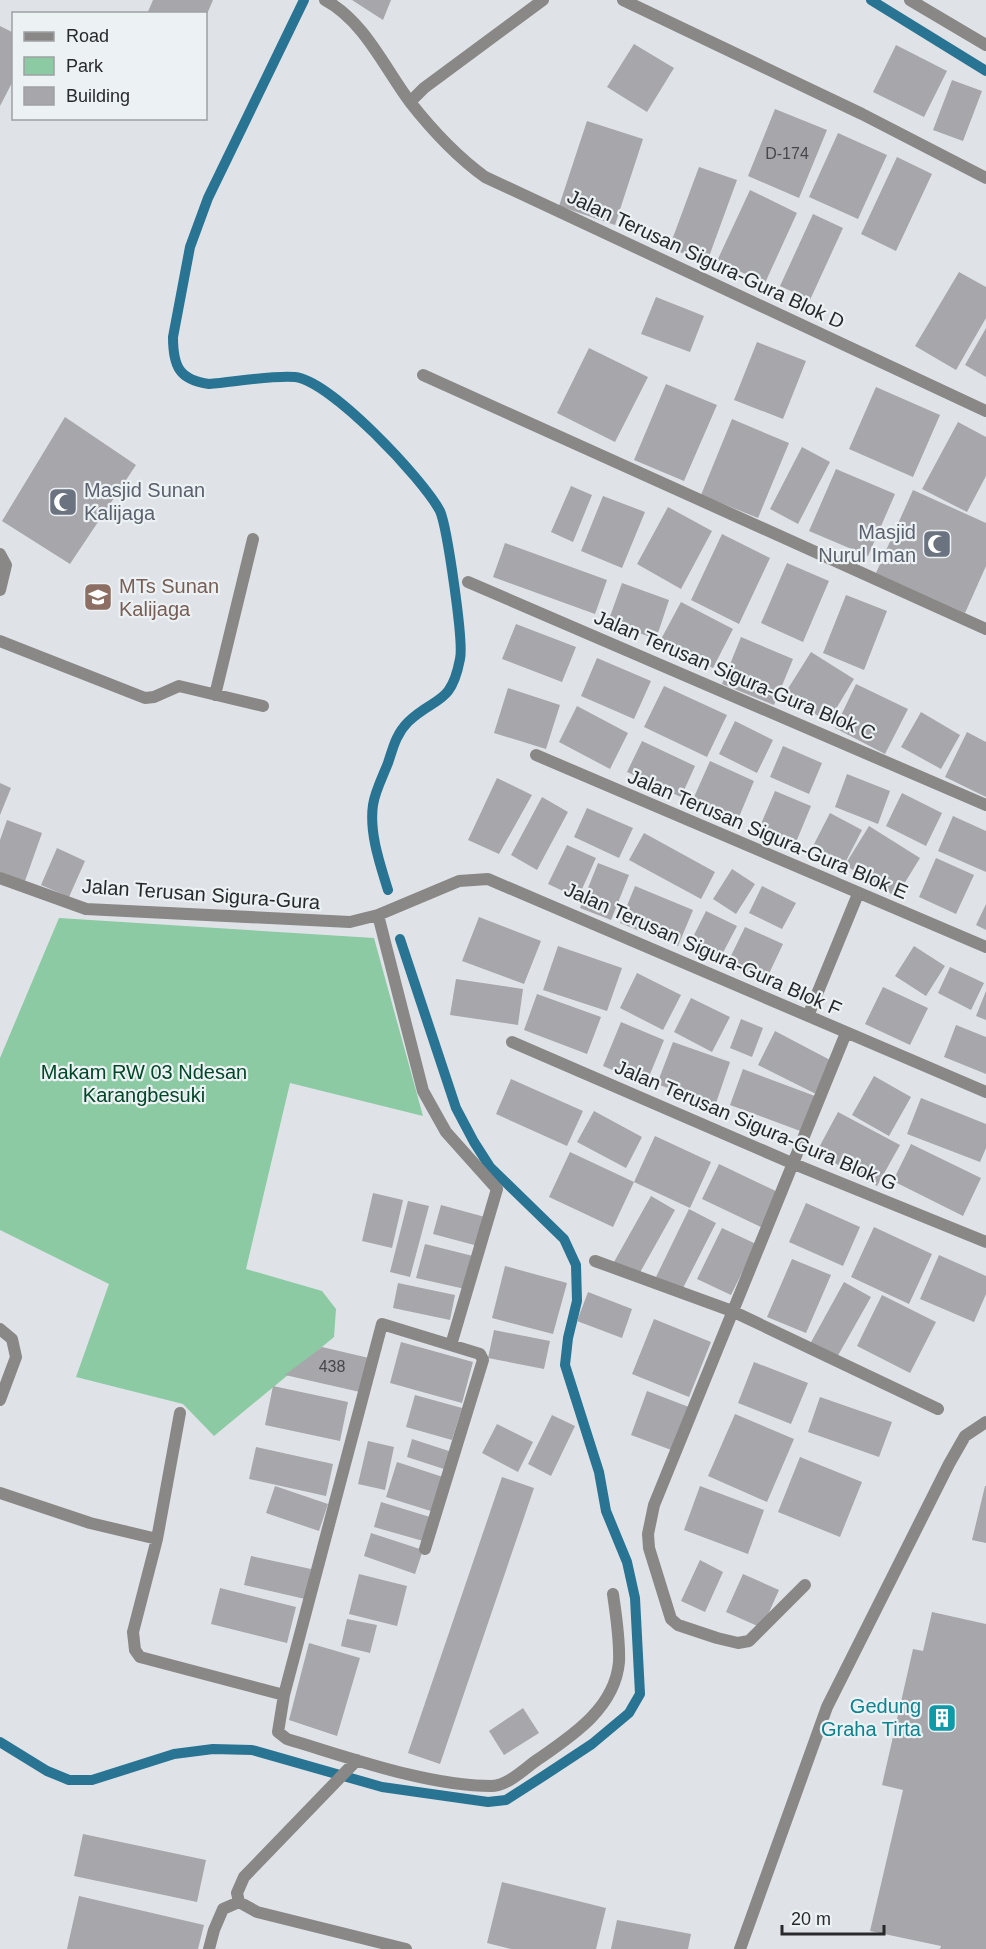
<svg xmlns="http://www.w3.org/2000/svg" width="986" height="1949" viewBox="0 0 986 1949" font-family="Arial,sans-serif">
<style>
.green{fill:#8bcaa3}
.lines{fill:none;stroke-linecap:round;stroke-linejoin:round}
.stream{stroke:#297393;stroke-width:10}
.building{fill:#a6a6ab}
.service{stroke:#898886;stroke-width:12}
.minor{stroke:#898886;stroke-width:12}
.labels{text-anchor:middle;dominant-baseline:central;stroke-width:4.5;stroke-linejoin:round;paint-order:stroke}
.number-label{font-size:16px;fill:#48484b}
.street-label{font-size:20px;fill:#28292b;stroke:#ecf1f4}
.worship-label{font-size:20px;fill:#5b616d;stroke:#ecf1f4;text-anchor:start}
.education-label{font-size:20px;fill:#785e54;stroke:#ecf1f4;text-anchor:start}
.park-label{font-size:20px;fill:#004827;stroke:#ecf1f4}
.culture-label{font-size:20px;fill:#0d838f;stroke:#ecf1f4;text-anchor:end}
</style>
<rect width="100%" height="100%" fill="#dfe3e7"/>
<path class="green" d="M 59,918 L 374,938 L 423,1116 L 290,1083 L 246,1269 L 322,1291 L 336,1309 L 334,1337 L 214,1436 L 183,1404 L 76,1377 L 109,1284 L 0,1230 L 0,1058 Z"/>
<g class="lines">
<path class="stream" d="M 304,0 L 208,198 L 190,247 L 173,337 C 173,366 179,380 209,384 C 234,382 272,375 295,377 C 331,381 423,479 440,511 C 447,527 464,642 460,659 C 451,706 435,696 408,722 C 396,734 393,748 388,763 C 383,776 375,791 373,805 C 369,833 380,864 388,890
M 871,0 L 986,71
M 0,1742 L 47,1771 L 69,1780 L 92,1780 L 174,1754 L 213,1749 L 252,1750 L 382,1787 L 488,1802 L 506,1800 L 545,1775 L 592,1744 L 629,1713 L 640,1694 L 635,1598 L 627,1562 L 606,1511 L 599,1472 L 565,1365 L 568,1338 L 577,1301 L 576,1265 L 564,1239 L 490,1167 L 474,1142 L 456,1108 L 400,939"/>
</g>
<path class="building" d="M 153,0 L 213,0 L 207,14 L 147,14 Z
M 352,0 L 391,0 L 383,20 Z
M 0,26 L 14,33 L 14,79 L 0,106 Z
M 634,44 L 674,68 L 647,112 L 607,87 Z
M 896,45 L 947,71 L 924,117 L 873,92 Z
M 952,80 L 982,91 L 963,141 L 933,130 Z
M 775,109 L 827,130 L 799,198 L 748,176 Z
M 587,121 L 643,139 L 615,225 L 559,206 Z
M 838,133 L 887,155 L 858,219 L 809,197 Z
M 897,157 L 932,174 L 896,251 L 861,234 Z
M 699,167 L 737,180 L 707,262 L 669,248 Z
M 750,190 L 797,213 L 765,283 L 717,261 Z
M 813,214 L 843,228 L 810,300 L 780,286 Z
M 959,272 L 986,287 L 986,318 L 956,370 L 915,346 Z
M 656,297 L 704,316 L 690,352 L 641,334 Z
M 986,328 L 986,377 L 965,365 Z
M 757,342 L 806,361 L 783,419 L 734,400 Z
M 589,348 L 648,377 L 615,442 L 557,413 Z
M 666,384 L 717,405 L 684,481 L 634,460 Z
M 876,387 L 940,415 L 913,477 L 849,449 Z
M 65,417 L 136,465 L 70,564 L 2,521 Z
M 732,419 L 789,443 L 758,518 L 701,495 Z
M 958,422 L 986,437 L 986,476 L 967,512 L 922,489 Z
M 802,447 L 830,462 L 798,524 L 770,509 Z
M 836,469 L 895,494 L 868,556 L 809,531 Z
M 571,486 L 592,495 L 573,542 L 551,532 Z
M 913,490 L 986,523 L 986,566 L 965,613 L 876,573 Z
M 603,496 L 645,512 L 622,568 L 581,551 Z
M 668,507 L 712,531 L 681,589 L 637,564 Z
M 722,534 L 770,558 L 739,624 L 691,600 Z
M 505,543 L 607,580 L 595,614 L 493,577 Z
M 787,563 L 829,581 L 803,642 L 761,623 Z
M 622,583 L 669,600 L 656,639 L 608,622 Z
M 846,595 L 887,611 L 864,670 L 823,653 Z
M 681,602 L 733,629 L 713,668 L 660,641 Z
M 516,624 L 576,647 L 562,682 L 502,659 Z
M 741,637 L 793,659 L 774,705 L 722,684 Z
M 811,652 L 854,679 L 828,722 L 784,695 Z
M 597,658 L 651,681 L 634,719 L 581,696 Z
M 856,684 L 908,709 L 885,754 L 835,728 Z
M 664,686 L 727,715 L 707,757 L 644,727 Z
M 508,688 L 560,705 L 546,749 L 494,733 Z
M 577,706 L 628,733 L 610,769 L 559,742 Z
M 921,712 L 960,735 L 941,769 L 901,747 Z
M 735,721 L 773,740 L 757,773 L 719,754 Z
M 967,732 L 986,742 L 986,797 L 945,777 Z
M 642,741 L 695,766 L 681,797 L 627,772 Z
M 783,746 L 822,763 L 809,794 L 770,777 Z
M 710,761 L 754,781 L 736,824 L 691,804 Z
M 847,774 L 890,791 L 878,824 L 835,807 Z
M 497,778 L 532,795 L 499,854 L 468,840 Z
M 0,783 L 11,788 L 0,815 Z
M 775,791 L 811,806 L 794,847 L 758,831 Z
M 902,793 L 942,813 L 926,846 L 886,826 Z
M 542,797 L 568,812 L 537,870 L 511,855 Z
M 587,808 L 633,828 L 619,858 L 574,837 Z
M 830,813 L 862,830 L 845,863 L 813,846 Z
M 953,816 L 986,831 L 986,872 L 938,851 Z
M 7,820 L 42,833 L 25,881 L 0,872 L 0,840 Z
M 869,826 L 920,858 L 896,897 L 845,865 Z
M 644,833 L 715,872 L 701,899 L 629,860 Z
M 567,845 L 596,858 L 578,898 L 548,884 Z
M 57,848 L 85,861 L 69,897 L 41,885 Z
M 936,858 L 974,875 L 956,914 L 919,897 Z
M 598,863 L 629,875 L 611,920 L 580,908 Z
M 732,869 L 755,884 L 736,914 L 713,899 Z
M 635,886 L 693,910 L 678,946 L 620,923 Z
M 762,886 L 796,903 L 782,929 L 749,913 Z
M 986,904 L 986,930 L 976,925 Z
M 706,911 L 737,926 L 717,964 L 687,949 Z
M 479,917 L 541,941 L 524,984 L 462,961 Z
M 745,927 L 783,944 L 765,982 L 727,964 Z
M 558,946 L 622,968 L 607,1011 L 543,990 Z
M 914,946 L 945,966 L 926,996 L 895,976 Z
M 950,967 L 984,983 L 971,1010 L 938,993 Z
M 637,973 L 681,995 L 663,1030 L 620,1008 Z
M 456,979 L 523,989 L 518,1025 L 450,1015 Z
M 883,987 L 928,1008 L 910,1045 L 865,1024 Z
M 986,991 L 986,1020 L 976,1016 Z
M 537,994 L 601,1017 L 587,1054 L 524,1030 Z
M 691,998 L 730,1017 L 712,1052 L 674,1032 Z
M 741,1019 L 763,1028 L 752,1057 L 730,1048 Z
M 621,1022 L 664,1040 L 646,1084 L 603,1066 Z
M 956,1025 L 986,1037 L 986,1074 L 944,1057 Z
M 775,1031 L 832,1061 L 818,1095 L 758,1065 Z
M 673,1042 L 730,1062 L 715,1106 L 657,1084 Z
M 743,1069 L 815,1096 L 803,1132 L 730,1105 Z
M 874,1076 L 911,1097 L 889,1136 L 852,1115 Z
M 511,1079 L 583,1111 L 567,1146 L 496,1114 Z
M 921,1098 L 986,1124 L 986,1148 L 980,1162 L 907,1134 Z
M 594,1111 L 642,1137 L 626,1168 L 577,1142 Z
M 838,1112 L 900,1145 L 877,1186 L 816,1153 Z
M 655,1136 L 711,1162 L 690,1208 L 634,1182 L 613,1227 L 549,1197 L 570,1152 L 634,1182 Z
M 911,1144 L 981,1178 L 963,1216 L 893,1181 Z
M 719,1164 L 780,1193 L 763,1228 L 702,1199 Z
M 373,1193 L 403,1200 L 392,1248 L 362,1241 Z
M 651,1196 L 675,1210 L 638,1276 L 614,1262 Z
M 408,1201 L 429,1206 L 410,1277 L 390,1272 Z
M 806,1203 L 860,1227 L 843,1266 L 789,1242 Z
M 441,1205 L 485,1217 L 478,1246 L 433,1234 Z
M 689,1209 L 716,1223 L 682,1290 L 656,1277 Z
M 874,1227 L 932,1254 L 909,1304 L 851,1277 Z
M 722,1228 L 756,1244 L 731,1295 L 697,1279 Z
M 425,1244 L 473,1256 L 465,1289 L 416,1278 Z
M 939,1255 L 986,1276 L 986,1294 L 974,1322 L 920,1299 Z
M 792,1259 L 831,1275 L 806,1333 L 767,1317 Z
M 505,1266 L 567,1283 L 553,1334 L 492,1318 Z
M 844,1282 L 871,1297 L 836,1359 L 810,1344 Z
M 398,1283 L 455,1295 L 450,1320 L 393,1308 Z
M 588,1292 L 632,1309 L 622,1338 L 577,1321 Z
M 882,1295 L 936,1322 L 910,1373 L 857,1346 Z
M 654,1319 L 711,1342 L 689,1397 L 632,1374 Z
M 494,1330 L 550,1341 L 544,1369 L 488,1358 Z
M 401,1342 L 473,1362 L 462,1403 L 390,1383 Z
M 322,1347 L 369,1358 L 360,1392 L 285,1375 Z
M 754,1362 L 808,1383 L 791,1424 L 738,1403 Z
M 273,1386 L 348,1402 L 340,1441 L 265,1425 Z
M 647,1391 L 689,1407 L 674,1451 L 631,1435 Z
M 415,1395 L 462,1408 L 452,1440 L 406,1427 Z
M 820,1397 L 892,1422 L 879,1457 L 808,1432 Z
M 735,1414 L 794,1439 L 767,1502 L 708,1476 Z
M 552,1415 L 575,1426 L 551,1476 L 528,1464 Z
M 497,1424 L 533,1442 L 518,1472 L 482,1453 Z
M 412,1439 L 452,1452 L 447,1470 L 407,1457 Z
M 368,1441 L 394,1447 L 385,1490 L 358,1484 Z
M 256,1447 L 333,1464 L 326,1496 L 249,1479 Z
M 800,1457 L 862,1482 L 840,1537 L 778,1512 Z
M 397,1462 L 446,1478 L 434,1512 L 386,1497 Z
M 502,1477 L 534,1488 L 440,1764 L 408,1753 Z
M 275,1486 L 328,1504 L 319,1531 L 266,1513 Z
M 700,1486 L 764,1510 L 748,1554 L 684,1530 Z
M 985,1486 L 986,1486 L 986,1543 L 972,1540 Z
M 381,1502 L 430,1517 L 423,1541 L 374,1527 Z
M 371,1533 L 423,1550 L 415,1574 L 364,1556 Z
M 251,1556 L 311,1569 L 305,1599 L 244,1585 Z
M 700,1560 L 723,1572 L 705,1612 L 681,1601 Z
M 359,1574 L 407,1586 L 397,1626 L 349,1614 Z
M 743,1574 L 779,1590 L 762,1628 L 726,1612 Z
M 220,1588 L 296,1607 L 287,1643 L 211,1624 Z
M 932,1612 L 986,1624 L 986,1949 L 940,1949 L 941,1946 L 870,1931 L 903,1790 L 882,1785 L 913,1649 L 923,1651 Z
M 347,1619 L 377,1625 L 370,1653 L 341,1646 Z
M 309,1643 L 360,1658 L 337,1736 L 289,1720 Z
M 523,1708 L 539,1733 L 504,1755 L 489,1731 Z
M 83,1834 L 206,1860 L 197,1902 L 74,1876 Z
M 502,1882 L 606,1908 L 596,1949 L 511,1949 L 487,1943 Z
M 79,1896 L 204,1925 L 198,1949 L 67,1949 Z
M 617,1920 L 691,1934 L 688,1949 L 611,1949 Z"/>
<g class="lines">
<path class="service" d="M 0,1329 L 12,1339 L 16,1357 L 0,1400"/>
<path class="minor" d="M 325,0 C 364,21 384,67 410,102 C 432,130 456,156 485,177 L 986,411
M 623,0 L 862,114 L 986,178
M 910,0 L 986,45
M 410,102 L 424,88 L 543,0
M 423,375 L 986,629
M 0,554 L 6,565 L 0,590
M 468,582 L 986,805
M 0,641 L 145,698 L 154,697 L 179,686 L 263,706
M 215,695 L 253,539
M 536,755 L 986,947
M 0,878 L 86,909 L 350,922 L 378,915 L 459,881 L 488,879 L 986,1092
M 378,915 L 423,1091 L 446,1132 L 497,1189 L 451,1345
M 808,1016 L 858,894
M 512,1042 L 794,1164 L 986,1242
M 595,1261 L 732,1311 L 938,1409
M 0,1493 L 90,1523 L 157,1539 L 133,1632 L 135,1650 L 140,1657 L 284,1695 L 278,1732 L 287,1739 C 348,1757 427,1786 491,1786 C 508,1786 524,1769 537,1760 C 572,1736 615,1708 619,1662 C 620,1639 616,1616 613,1594
M 157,1539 L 180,1413
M 805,1585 L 749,1641 L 738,1643 L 717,1638 L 678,1625 L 671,1619 L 649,1548 L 648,1534 L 654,1505 L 846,1033
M 284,1695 L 382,1324 L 480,1354 L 483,1360 L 425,1549
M 357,1760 L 244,1877 L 237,1893 L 239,1902 L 257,1912 L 406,1949
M 209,1949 L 214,1930 L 223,1909 L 239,1902
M 740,1949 L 827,1707 L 949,1464 L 965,1436 L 986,1422"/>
</g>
<defs>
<g id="mosque-square" transform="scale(1.5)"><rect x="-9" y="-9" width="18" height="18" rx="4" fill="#6b7280" stroke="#ecf1f4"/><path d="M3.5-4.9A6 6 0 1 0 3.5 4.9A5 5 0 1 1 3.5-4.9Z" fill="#fff"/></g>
<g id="school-square" transform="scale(1.5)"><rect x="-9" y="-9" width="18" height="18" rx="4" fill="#8d6e63" stroke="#ecf1f4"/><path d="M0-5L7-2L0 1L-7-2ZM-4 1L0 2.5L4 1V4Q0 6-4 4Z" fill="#fff"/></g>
<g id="building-square" transform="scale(1.5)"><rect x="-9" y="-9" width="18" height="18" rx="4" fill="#0f9aa8" stroke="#ecf1f4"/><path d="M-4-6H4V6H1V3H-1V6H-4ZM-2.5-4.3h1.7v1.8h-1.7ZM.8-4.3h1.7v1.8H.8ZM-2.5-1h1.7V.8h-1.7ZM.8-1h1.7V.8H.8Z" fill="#fff"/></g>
</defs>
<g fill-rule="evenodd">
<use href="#mosque-square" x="63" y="502"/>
<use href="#mosque-square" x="937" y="544"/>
<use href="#school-square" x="98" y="597"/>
<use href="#building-square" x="942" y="1718"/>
</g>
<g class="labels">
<g class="number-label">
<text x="787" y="153">D-174</text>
<text x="332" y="1366">438</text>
</g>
<g class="street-label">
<text transform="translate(706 259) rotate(25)">Jalan Terusan Sigura-Gura Blok D</text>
<text transform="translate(735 675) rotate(23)">Jalan Terusan Sigura-Gura Blok C</text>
<text transform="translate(768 834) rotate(23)">Jalan Terusan Sigura-Gura Blok E</text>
<text transform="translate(201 894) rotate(4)">Jalan Terusan Sigura-Gura</text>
<text transform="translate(703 949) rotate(24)">Jalan Terusan Sigura-Gura Blok F</text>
<text transform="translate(756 1125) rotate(23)">Jalan Terusan Sigura-Gura Blok G</text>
</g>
<g class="worship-label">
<text x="84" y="490">Masjid Sunan<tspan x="84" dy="23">Kalijaga</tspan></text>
<text x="916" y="532" text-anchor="end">Masjid<tspan x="916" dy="23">Nurul Iman</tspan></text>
</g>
<g class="education-label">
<text x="119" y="586">MTs Sunan<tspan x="119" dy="23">Kalijaga</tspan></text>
</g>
<g class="park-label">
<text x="144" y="1072">Makam RW 03 Ndesan<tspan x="144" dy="23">Karangbesuki</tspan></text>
</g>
<g class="culture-label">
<text x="921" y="1706">Gedung<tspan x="921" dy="23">Graha Tirta</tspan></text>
</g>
</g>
<rect x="12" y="12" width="195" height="108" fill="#ecf1f4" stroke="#9ea1a4" stroke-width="1.5"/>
<rect x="24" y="32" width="30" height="9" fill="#898886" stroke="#9ea1a4" stroke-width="1.5"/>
<text x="66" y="42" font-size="18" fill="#28292b">Road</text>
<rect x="24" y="57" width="30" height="18" fill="#8bcaa3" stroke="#9ea1a4" stroke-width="1.5"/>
<text x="66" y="72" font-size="18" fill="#28292b">Park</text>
<rect x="24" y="87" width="30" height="18" fill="#a6a6ab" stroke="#9ea1a4" stroke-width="1.5"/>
<text x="66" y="102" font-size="18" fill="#28292b">Building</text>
<path d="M782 1925v9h102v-9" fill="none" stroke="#28292b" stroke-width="3"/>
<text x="791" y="1925" font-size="18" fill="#28292b" stroke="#ecf1f4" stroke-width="4.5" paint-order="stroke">20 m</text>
</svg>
